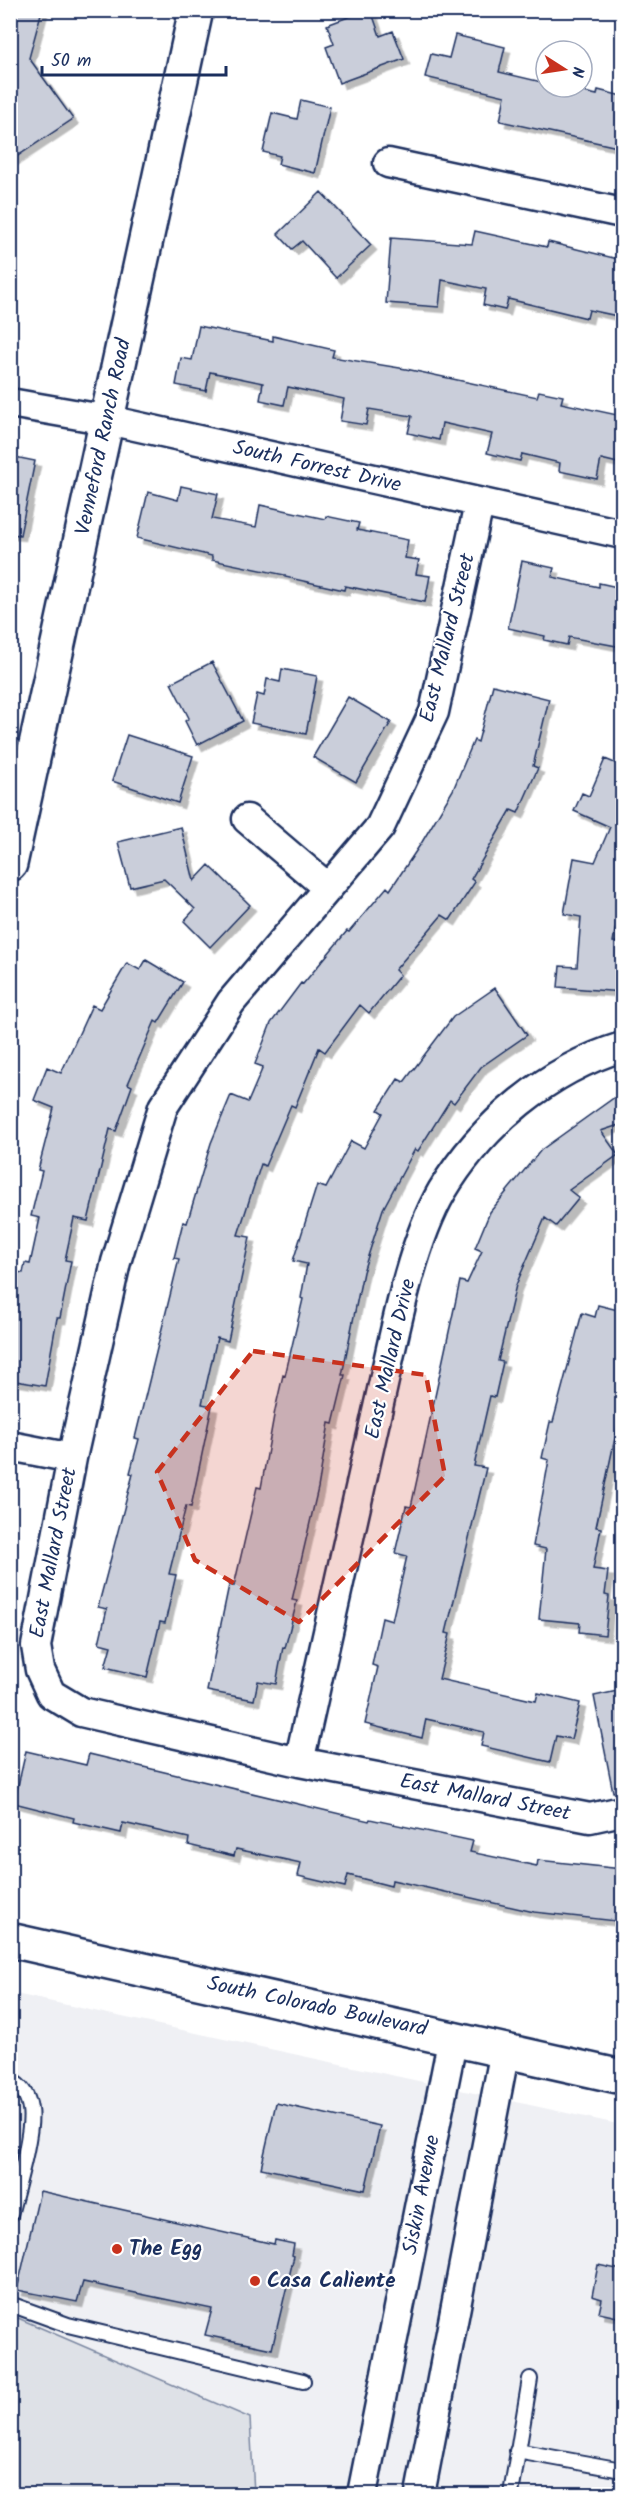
<svg xmlns="http://www.w3.org/2000/svg" width="633" height="2505" viewBox="0 0 633 2505" font-family="Kalam,sans-serif">
<style>
.built{fill:#eff0f4}
.grass{fill:#dee1e7;stroke:#7c88a2;stroke-width:1.5}
.building{fill:#caceda;stroke:#1b2f5e;stroke-width:1.5;filter:url(#shadow)}
.lines{fill:none;stroke-linecap:round;stroke-linejoin:round}
.lane-casing{stroke:#1b2f5e;stroke-width:18}
.street-casing{stroke:#1b2f5e;stroke-width:33}
.secondary-casing{stroke:#1b2f5e;stroke-width:38}
.lane{stroke:#fff;stroke-width:14}
.street{stroke:#fff;stroke-width:28}
.secondary{stroke:#fff;stroke-width:33}
.marked{fill:#c8321e;fill-opacity:0.2;stroke:#c8321e;stroke-width:4.5;stroke-dasharray:12 8;stroke-linejoin:round}
.poi-dot{fill:#c8321e;stroke:#fff;stroke-width:2}
.labels{text-anchor:middle;dominant-baseline:central;stroke-width:4.5;stroke-linejoin:round;paint-order:stroke}
.street-label{font-size:21px;fill:#1b2f5e;stroke:#fff}
.poi-label{font-size:21px;font-weight:bold;fill:#1b2f5e;stroke:#fff;text-anchor:start}
</style>
<defs>
<filter id="shadow"><feDropShadow dx="5.5" dy="5.5" stdDeviation="0" flood-color="#0004"/></filter>
</defs>
<rect width="100%" height="100%" fill="#fff"/>
<filter id="ink" filterUnits="userSpaceOnUse"><feTurbulence type="fractalNoise" baseFrequency=".0167" numOctaves="2"/><feDisplacementMap in="SourceGraphic" scale="12" xChannelSelector="R" yChannelSelector="G"/><feConvolveMatrix kernelMatrix="1 2 1 2 8 2 1 2 1" color-interpolation-filters="sRGB"/></filter>
<g filter="url(#ink)">
<path class="built" d="M 11,1993 L 622,2125 L 622,2494 L 254,2494 L 250,2418 L 11,2315 Z"/>
<path class="grass" d="M 11,2315 L 250,2418 L 254,2494 L 11,2494 Z"/>
<path class="building" d="M 10,10 L 42,10 L 29,58 L 73,119 L 10,161 Z
M 367,10 L 371,10 L 380,36 L 393,31 L 404,59 L 339,83 L 326,47 L 334,44 L 327,25 Z
M 455,35 L 505,47 L 499,72 L 546,83 L 546,87 L 562,87 L 597,95 L 598,90 L 622,96 L 622,148 L 500,121 L 505,96 L 425,77 L 431,54 L 449,58 Z
M 301,100 L 330,107 L 315,173 L 278,164 L 280,156 L 263,152 L 272,113 L 297,119 Z
M 321,192 L 371,245 L 336,278 L 302,241 L 292,249 L 278,234 Z
M 475,231 L 547,247 L 548,242 L 622,260 L 622,317 L 589,310 L 587,318 L 508,299 L 505,310 L 483,305 L 486,289 L 442,280 L 439,307 L 386,303 L 391,238 L 472,244 Z
M 199,326 L 273,341 L 273,336 L 334,350 L 332,357 L 406,369 L 537,397 L 539,391 L 563,396 L 561,403 L 622,416 L 622,464 L 601,459 L 597,479 L 559,471 L 560,463 L 522,454 L 520,461 L 487,453 L 492,434 L 442,423 L 439,440 L 408,433 L 412,416 L 369,409 L 366,425 L 340,421 L 344,399 L 288,387 L 284,405 L 260,400 L 263,383 L 210,372 L 206,391 L 176,385 L 181,358 L 192,360 Z
M 10,456 L 35,461 L 20,535 L 10,534 Z
M 181,486 L 218,494 L 212,519 L 256,527 L 260,505 L 325,519 L 326,516 L 359,523 L 357,530 L 408,540 L 405,558 L 419,560 L 416,574 L 430,576 L 425,602 L 345,586 L 344,590 L 285,577 L 285,575 L 212,560 L 212,556 L 137,538 L 148,492 L 178,500 Z
M 522,561 L 554,568 L 552,577 L 599,587 L 599,583 L 622,588 L 622,647 L 569,637 L 567,645 L 544,640 L 545,636 L 508,628 Z
M 212,662 L 243,721 L 197,745 L 185,721 L 189,718 L 171,683 Z
M 282,669 L 317,676 L 306,734 L 251,723 L 257,694 L 264,696 L 267,679 L 280,682 Z
M 493,685 L 549,699 L 533,766 L 538,768 L 518,813 L 511,810 L 471,879 L 475,882 L 450,920 L 442,915 L 395,970 L 400,975 L 369,1013 L 360,1005 L 325,1052 L 319,1048 L 295,1107 L 291,1105 L 265,1166 L 261,1164 L 238,1235 L 250,1237 L 228,1341 L 217,1338 L 202,1404 L 212,1406 L 191,1507 L 186,1506 L 169,1574 L 176,1575 L 165,1623 L 160,1622 L 147,1677 L 105,1667 L 111,1646 L 99,1643 L 107,1609 L 98,1607 L 133,1474 L 130,1473 L 139,1439 L 135,1438 L 179,1259 L 174,1258 L 183,1222 L 187,1223 L 211,1143 L 231,1095 L 248,1102 L 263,1067 L 255,1064 L 271,1023 L 301,983 L 303,984 L 347,931 L 349,932 L 387,887 L 390,890 L 422,842 L 453,790 L 474,740 L 478,742 Z
M 348,697 L 391,722 L 356,782 L 313,757 Z
M 127,735 L 193,756 L 178,803 L 112,781 Z
M 605,759 L 622,766 L 622,891 L 613,942 L 622,943 L 622,992 L 558,987 L 560,966 L 577,967 L 581,917 L 564,914 L 574,858 L 595,862 L 610,827 L 574,811 L 582,793 L 589,796 Z
M 181,827 L 194,881 L 209,865 L 250,905 L 210,947 L 184,921 L 195,909 L 164,879 L 130,887 L 118,842 Z
M 146,960 L 183,982 L 158,1023 L 155,1021 L 128,1084 L 132,1086 L 116,1131 L 110,1129 L 88,1221 L 74,1218 L 65,1260 L 71,1261 L 60,1318 L 57,1318 L 45,1386 L 10,1380 L 10,1271 L 23,1273 L 25,1263 L 30,1264 L 40,1218 L 31,1216 L 42,1171 L 38,1170 L 54,1108 L 34,1100 L 47,1067 L 61,1073 L 92,1005 L 100,1009 L 127,963 L 140,970 Z
M 495,988 L 527,1035 L 481,1067 L 454,1103 L 450,1100 L 418,1151 L 415,1149 L 383,1209 L 363,1272 L 342,1375 L 345,1375 L 333,1424 L 329,1423 L 318,1488 L 292,1600 L 297,1601 L 285,1648 L 283,1647 L 276,1684 L 258,1681 L 254,1700 L 207,1691 L 229,1585 L 234,1586 L 257,1487 L 261,1488 L 275,1410 L 283,1375 L 285,1376 L 303,1299 L 301,1298 L 307,1264 L 293,1261 L 317,1185 L 326,1188 L 351,1141 L 364,1148 L 383,1113 L 378,1110 L 398,1079 L 404,1082 L 453,1017 Z
M 622,1092 L 622,1124 L 601,1131 L 618,1155 L 569,1190 L 579,1198 L 556,1226 L 545,1218 L 516,1285 L 498,1361 L 503,1362 L 495,1397 L 490,1396 L 474,1466 L 486,1468 L 446,1633 L 450,1634 L 439,1679 L 536,1701 L 538,1693 L 580,1703 L 571,1739 L 556,1736 L 550,1762 L 481,1746 L 484,1732 L 426,1719 L 422,1738 L 365,1724 L 378,1667 L 372,1665 L 382,1618 L 392,1621 L 407,1556 L 395,1553 L 406,1506 L 411,1507 L 460,1281 L 467,1283 L 482,1251 L 475,1248 L 490,1212 L 541,1150 Z
M 598,1305 L 622,1311 L 622,1425 L 618,1424 L 596,1527 L 601,1528 L 593,1569 L 608,1571 L 605,1595 L 609,1596 L 605,1635 L 579,1632 L 580,1623 L 539,1619 L 546,1549 L 533,1546 L 549,1460 L 542,1458 L 550,1422 L 553,1422 L 582,1313 L 595,1317 Z
M 622,1690 L 622,1791 L 613,1792 L 594,1696 Z
M 26,1751 L 86,1765 L 89,1754 L 369,1821 L 370,1819 L 473,1841 L 470,1852 L 537,1866 L 538,1860 L 622,1869 L 622,1912 L 616,1912 L 616,1921 L 534,1912 L 392,1880 L 391,1886 L 348,1875 L 345,1887 L 298,1876 L 301,1863 L 236,1849 L 234,1856 L 188,1845 L 189,1838 L 123,1823 L 121,1833 L 73,1822 L 74,1818 L 14,1803 Z
M 276,2103 L 380,2126 L 365,2190 L 261,2168 Z
M 40,2191 L 274,2244 L 275,2240 L 294,2244 L 292,2255 L 294,2256 L 272,2349 L 205,2335 L 212,2309 L 83,2282 L 77,2302 L 17,2290 Z
M 598,2265 L 622,2270 L 622,2318 L 599,2313 L 602,2299 L 592,2296 Z"/>
<g class="lines">
<g class="lane-casing">
<path id="lane" d="M 10,2080 C 22,2086 28,2096 30,2109 C 34,2131 16,2191 10,2215
M 10,2304 L 68,2325 L 303,2381
M 517,2451 L 622,2470
M 511,2494 L 530,2379"/>
</g>
<g class="street-casing">
<path id="street" d="M 388,163 L 622,213
M 10,403 L 108,420 L 622,534
M 479,504 L 434,712 L 380,827 L 231,1002 L 163,1107 L 116,1262 L 72,1458 L 36,1646 L 40,1670 L 51,1694 L 81,1712 L 299,1762 L 590,1818 L 622,1811
M 247,819 L 328,888
M 10,1446 L 72,1458
M 299,1762 C 325,1645 351,1528 377,1412 C 393,1344 408,1250 442,1191 C 482,1124 549,1069 622,1047
M 362,2494 L 453,2037
M 420,2494 L 505,2050"/>
</g>
<g class="secondary-casing">
<path id="secondary" d="M 10,864 L 196,10
M 10,1940 L 622,2077"/>
</g>
<use href="#lane" class="lane"/>
<use href="#street" class="street"/>
<use href="#secondary" class="secondary"/>
</g>
</g>
<path class="marked" d="M 253,1351 L 426,1375 L 445,1476 L 299,1622 L 195,1560 L 157,1472 Z"/>
<g class="poi-dot">
<circle cx="117" cy="2249" r="6"/>
<circle cx="255" cy="2281" r="6"/>
</g>
<g class="labels">
<g class="street-label">
<text transform="translate(104 437) rotate(-78)">Venneford Ranch Road</text>
<text transform="translate(317 467) rotate(13)">South Forrest Drive</text>
<text transform="translate(448 638) rotate(-76)">East Mallard Street</text>
<text transform="translate(391 1359) rotate(-77)">East Mallard Drive</text>
<text transform="translate(54 1553) rotate(-79)">East Mallard Street</text>
<text transform="translate(485 1798) rotate(11)">East Mallard Street</text>
<text transform="translate(317 2007) rotate(12)">South Colorado Boulevard</text>
<text transform="translate(422 2195) rotate(-79)">Siskin Avenue</text>
</g>
<g class="poi-label">
<text x="129" y="2249">The Egg</text>
<text x="267" y="2281">Casa Caliente</text>
</g>
</g>
<rect width="633" height="2505" fill="none" stroke="#fff" stroke-width="36"/>
<rect x="18" y="18" width="597" height="2469" fill="none" stroke="#1b2f5e" stroke-width="2" filter="url(#ink)"/>
<g transform="translate(564 69) rotate(102)"><circle r="28" fill="#ffffff" stroke="#a4acbf" stroke-width="1.5"/>
<path d="M0-4.5L10 22L0 15L-10 22Z" fill="#c8321e"/>
<text y="-9" font-size="16" font-weight="bold" text-anchor="middle" fill="#1b2f5e">N</text>
</g>
<path d="M42 66v9h184v-9" fill="none" stroke="#1b2f5e" stroke-width="3"/>
<text x="51" y="66" font-size="18" fill="#1b2f5e" stroke="#ffffff" stroke-width="4.5" paint-order="stroke">50 m</text>
</svg>
